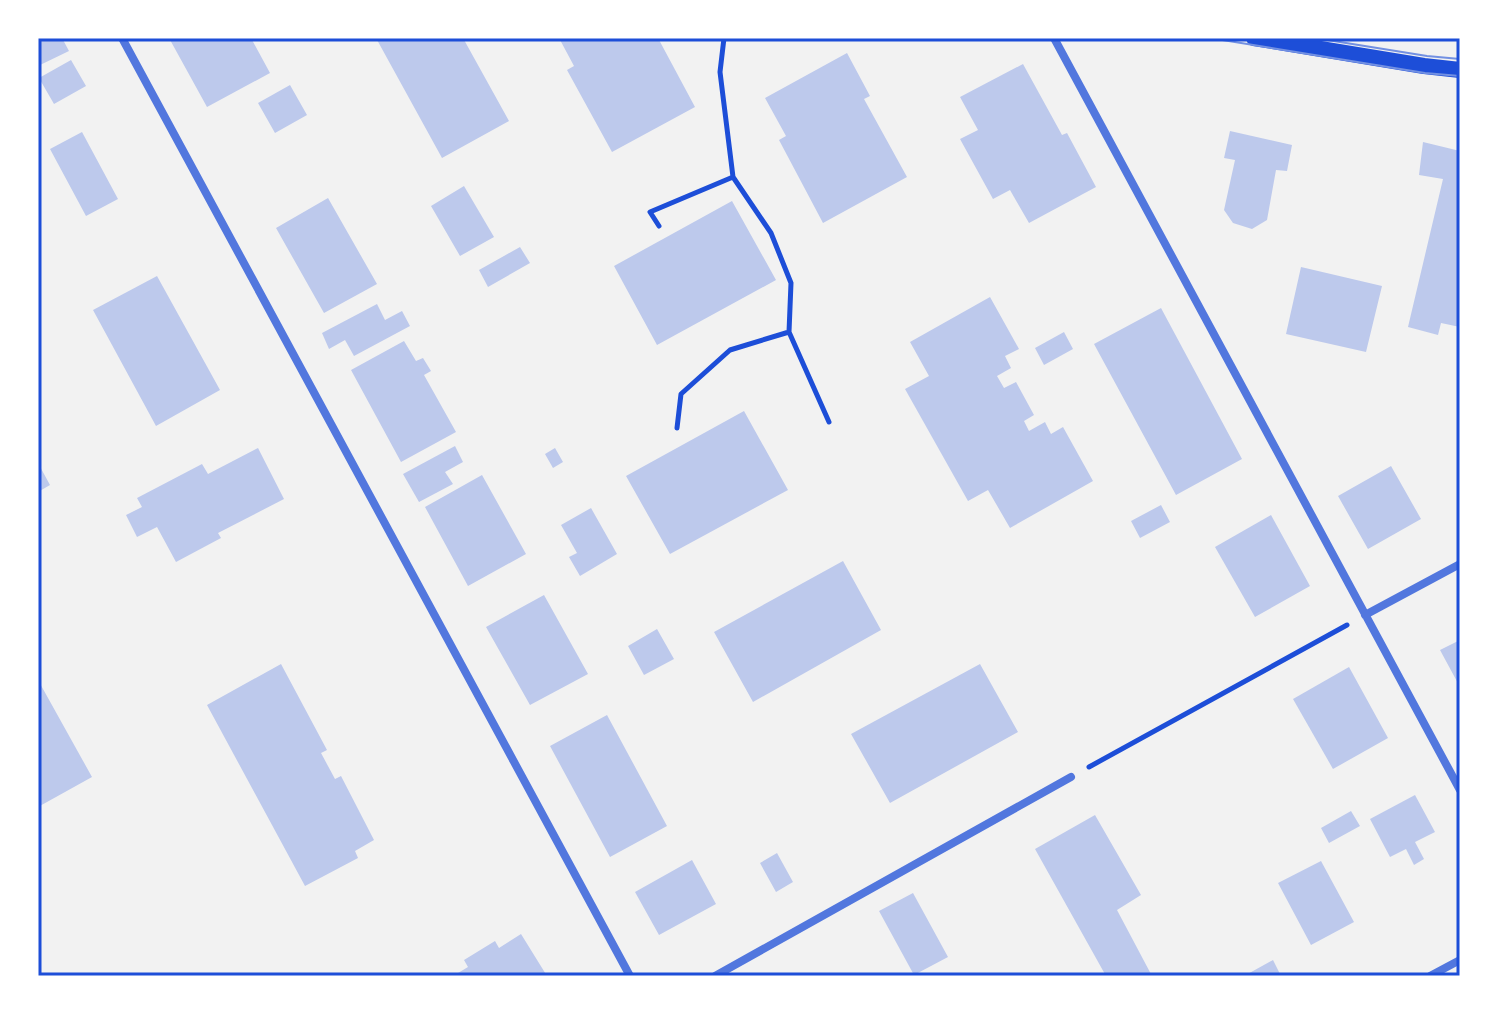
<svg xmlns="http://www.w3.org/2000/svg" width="1498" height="1014" viewBox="0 0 1498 1014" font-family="'Fira Sans Condensed',sans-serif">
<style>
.building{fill:#bdc9ec}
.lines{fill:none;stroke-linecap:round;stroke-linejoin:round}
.path{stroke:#1d4ed8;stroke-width:5}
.minor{stroke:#5277de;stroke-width:8}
.secondary{stroke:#1d4ed8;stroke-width:16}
.tram{stroke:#7290e2;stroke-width:2}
.neatline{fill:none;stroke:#1d4ed8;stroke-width:3}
</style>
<rect width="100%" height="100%" fill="#f2f2f2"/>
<path class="building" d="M 38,38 L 62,38 L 69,51 L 38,66 Z
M 169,38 L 251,38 L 270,73 L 207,107 Z
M 376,38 L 463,38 L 509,121 L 442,158 Z
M 559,38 L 658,38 L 695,107 L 612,152 L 567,70 L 574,66 Z
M 847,53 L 870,96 L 864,99 L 907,177 L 823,223 L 779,140 L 786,136 L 765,98 Z
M 71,60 L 86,86 L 54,104 L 39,78 Z
M 1023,64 L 1062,135 L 1067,133 L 1096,187 L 1029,223 L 1010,190 L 993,199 L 960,139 L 978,130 L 960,97 Z
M 290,85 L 307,115 L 275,133 L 258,103 Z
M 1230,131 L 1292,145 L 1287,171 L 1276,170 L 1267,220 L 1252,229 L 1233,223 L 1224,210 L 1235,160 L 1224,158 Z
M 82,132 L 118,199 L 86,216 L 50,149 Z
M 1423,142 L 1460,151 L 1460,327 L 1441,323 L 1438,335 L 1408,327 L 1443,179 L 1419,175 Z
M 464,186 L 494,237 L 460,256 L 431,206 Z
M 328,198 L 377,284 L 324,313 L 276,228 Z
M 732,201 L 776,280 L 657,345 L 614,266 Z
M 520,247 L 530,263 L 488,287 L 479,270 Z
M 1301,267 L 1382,286 L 1366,352 L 1286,334 Z
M 157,276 L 220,390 L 156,426 L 93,310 Z
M 990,297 L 1019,349 L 1005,356 L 1011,368 L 997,376 L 1004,388 L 1016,382 L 1034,415 L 1024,421 L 1029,431 L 1045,422 L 1051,434 L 1063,427 L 1093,481 L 1010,528 L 988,490 L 968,501 L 905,389 L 929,376 L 910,342 Z
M 377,304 L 385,320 L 402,311 L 410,326 L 354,356 L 345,340 L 329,349 L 322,333 Z
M 1161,308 L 1242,459 L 1176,495 L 1094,344 Z
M 1064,332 L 1073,349 L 1044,365 L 1035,348 Z
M 404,341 L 416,361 L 423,358 L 431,371 L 424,375 L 456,432 L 401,462 L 351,370 Z
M 744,411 L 788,490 L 670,554 L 626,476 Z
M 455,446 L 463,462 L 445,472 L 453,484 L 419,502 L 403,474 Z
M 258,448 L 284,499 L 218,533 L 221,538 L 176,562 L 157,527 L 137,537 L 126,515 L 142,507 L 137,498 L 202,464 L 208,474 Z
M 555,448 L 563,462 L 553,468 L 545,454 Z
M 38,463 L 50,485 L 38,492 Z
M 1391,466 L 1421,519 L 1368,549 L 1338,496 Z
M 482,475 L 526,554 L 468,586 L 425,507 Z
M 1161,505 L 1170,522 L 1140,538 L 1131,521 Z
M 591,508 L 617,554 L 580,576 L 569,557 L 577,553 L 561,525 Z
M 1271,515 L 1310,586 L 1255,617 L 1215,547 Z
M 843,561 L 881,630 L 753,702 L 714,632 Z
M 544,595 L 588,674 L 530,705 L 486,627 Z
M 657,629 L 674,659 L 644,675 L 628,646 Z
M 1460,640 L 1460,687 L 1440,650 Z
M 281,664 L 327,750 L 321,753 L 335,779 L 341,776 L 374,840 L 355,851 L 358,858 L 305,886 L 207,705 Z
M 980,664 L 1018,732 L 890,803 L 851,734 Z
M 1349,667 L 1388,738 L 1333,769 L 1293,699 Z
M 38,680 L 92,777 L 38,807 Z
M 607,715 L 667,826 L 610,857 L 550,746 Z
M 1415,795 L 1435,832 L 1415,842 L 1424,859 L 1414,865 L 1406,849 L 1390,857 L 1370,819 Z
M 1351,811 L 1360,826 L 1329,843 L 1321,828 Z
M 1095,815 L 1141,895 L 1117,910 L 1152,976 L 1106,976 L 1035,849 Z
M 777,853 L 793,882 L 776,892 L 760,863 Z
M 692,860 L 716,904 L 659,935 L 635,892 Z
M 1321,861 L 1354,922 L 1311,945 L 1278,883 Z
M 913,893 L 948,957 L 914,975 L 879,911 Z
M 521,934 L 547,976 L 453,976 L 468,967 L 464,960 L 495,941 L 499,948 Z
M 1273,960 L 1281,976 L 1244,976 Z"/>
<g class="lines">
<path class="path" d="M 724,38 L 720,72 L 733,177 L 771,233 L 791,283 L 789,332 L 829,422
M 659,226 L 650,212 L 733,177
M 677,428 L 681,394 L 730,350 L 789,332
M 1089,767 L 1347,625"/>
<path class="minor" d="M 122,38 L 630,976
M 1054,38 L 1460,790
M 1365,615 L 1460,564
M 715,976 L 1071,777
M 1430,976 L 1460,960"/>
<path class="secondary" d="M 1254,38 L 1424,66 L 1460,70"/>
<path class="tram" d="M 1210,38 L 1425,73 L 1460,76
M 1315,38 L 1427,56 L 1460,59"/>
</g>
<rect width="1498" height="1014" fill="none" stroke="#ffffff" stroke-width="80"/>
<rect x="40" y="40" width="1418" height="934" class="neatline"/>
</svg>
